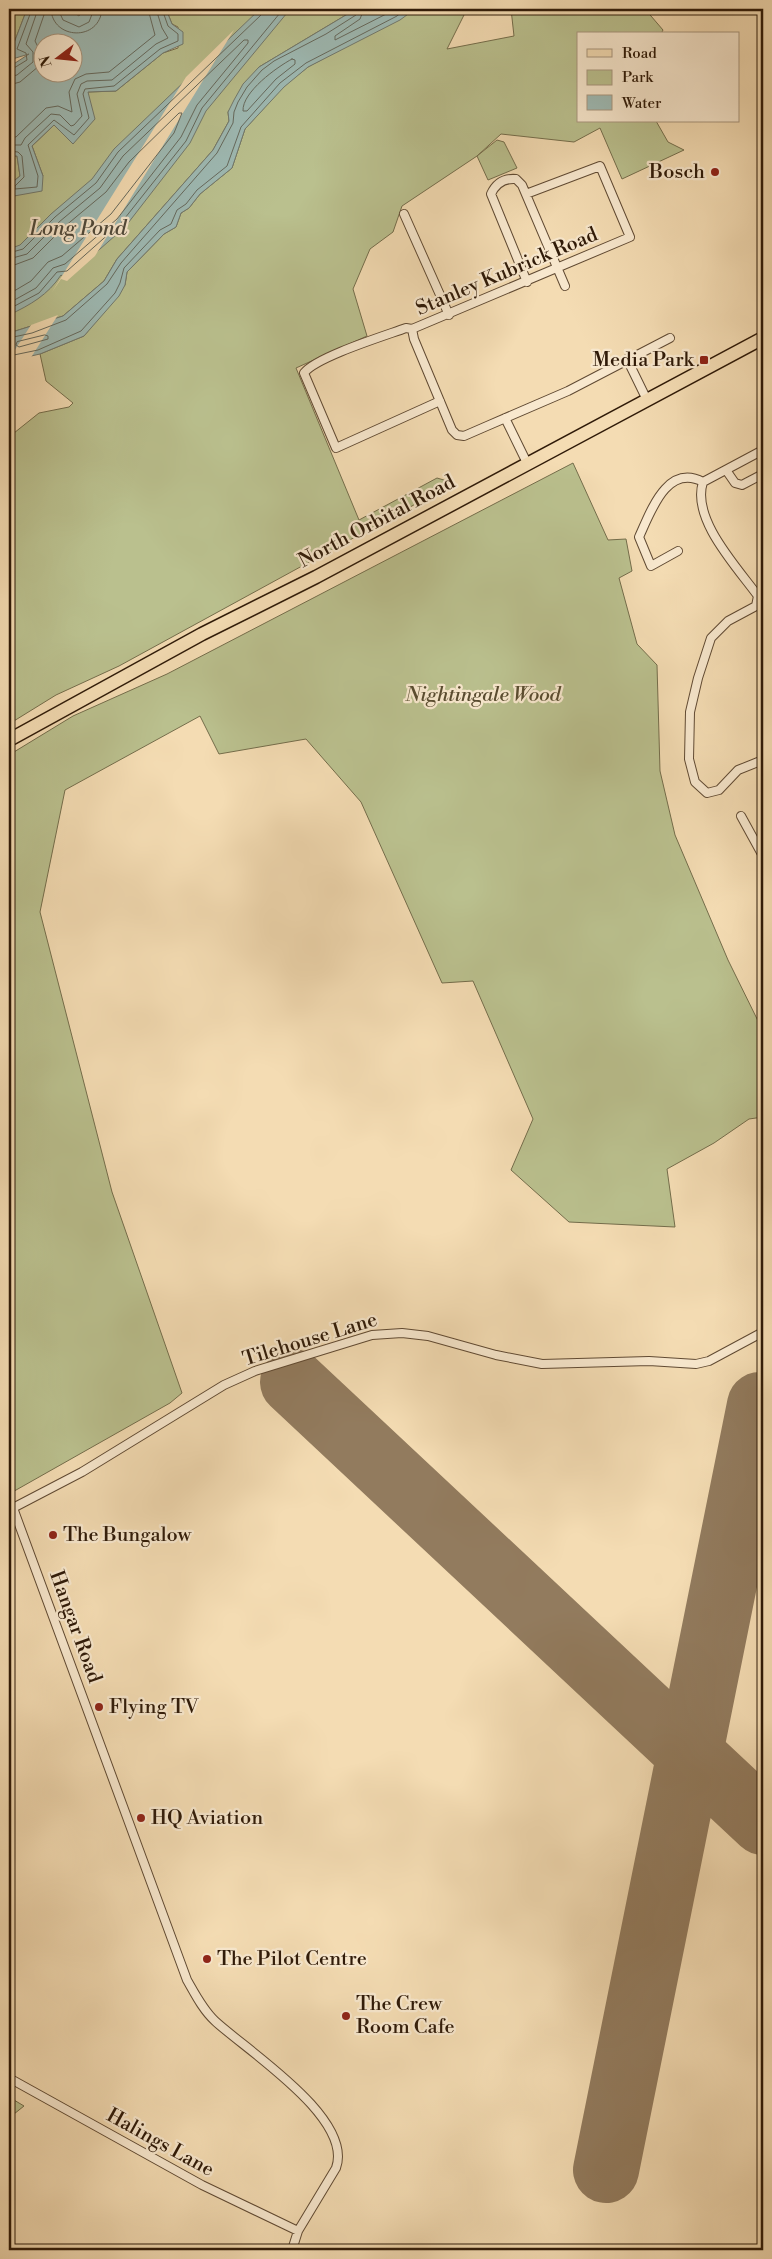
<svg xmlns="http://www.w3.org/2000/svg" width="772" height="2259" viewBox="0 0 772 2259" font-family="'Libre Bodoni',serif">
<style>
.green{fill:#bac08e;stroke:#746d4b}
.water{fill:#9ebab4;stroke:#727a6f;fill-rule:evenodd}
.pier{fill:#f4dcb3}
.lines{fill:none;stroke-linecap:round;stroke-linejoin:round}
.shore{stroke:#666a5e;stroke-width:1}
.runway{stroke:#927b5e;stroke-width:66}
.minor-casing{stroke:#604a33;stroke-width:10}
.primary-casing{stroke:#2f1a08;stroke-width:15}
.minor{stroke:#f8e8ce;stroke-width:8}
.primary{stroke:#f4dcb3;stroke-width:12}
.poi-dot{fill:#8f2418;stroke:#f8e8ce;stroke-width:2}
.labels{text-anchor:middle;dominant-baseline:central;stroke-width:4.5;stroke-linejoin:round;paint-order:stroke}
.poi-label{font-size:20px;fill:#2f1a08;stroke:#f8e8ce;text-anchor:start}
.street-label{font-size:20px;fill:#2f1a08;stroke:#f8e8ce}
.park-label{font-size:20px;font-style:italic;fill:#594c30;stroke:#f8e8ce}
.water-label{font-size:21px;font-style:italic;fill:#504a3c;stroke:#f8e8ce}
</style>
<rect width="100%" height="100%" fill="#f4dcb3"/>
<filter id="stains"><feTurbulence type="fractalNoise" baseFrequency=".004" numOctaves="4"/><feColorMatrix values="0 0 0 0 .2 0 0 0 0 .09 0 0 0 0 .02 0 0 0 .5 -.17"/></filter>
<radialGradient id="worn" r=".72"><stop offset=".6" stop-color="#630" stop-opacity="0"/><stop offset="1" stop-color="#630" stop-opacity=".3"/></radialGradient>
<path class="green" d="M 9,9 L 27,9 L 9,56 Z
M 166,9 L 356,9 L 259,67 L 228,112 L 229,121 L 213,150 L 117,259 L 104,281 L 63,316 L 9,333 L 9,200 L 43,176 L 32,146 L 55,124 L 73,143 L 87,92 L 116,91 L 163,53 L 178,48 L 178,27 L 172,24 Z
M 415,9 L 467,9 L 447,49 L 514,36 L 511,9 L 645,9 L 663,30 L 661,34 L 578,34 L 578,121 L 656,121 L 668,142 L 684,150 L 622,179 L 600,128 L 574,142 L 501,134 L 477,156 L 402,206 L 393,232 L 370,249 L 353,289 L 367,336 L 296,368 L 359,520 L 437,478 L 454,483 L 119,666 L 56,695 L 9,724 L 9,437 L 39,413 L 69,407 L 73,403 L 46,381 L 40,354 L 84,336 L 125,285 L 127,272 L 164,234 L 176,227 L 181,213 L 189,208 L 200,194 L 232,168 L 245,129 L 284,86 L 308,67 Z
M 497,140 L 504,142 L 517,168 L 488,180 L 477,156 Z
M 9,156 L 17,156 L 20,176 L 9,185 Z
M 573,463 L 608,540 L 626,539 L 632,571 L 619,578 L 637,644 L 657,665 L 660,771 L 675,835 L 728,960 L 763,1031 L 763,1117 L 749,1119 L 714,1143 L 667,1169 L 675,1227 L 569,1222 L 511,1170 L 533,1119 L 473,981 L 442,983 L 361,802 L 306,739 L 219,754 L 200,716 L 65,790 L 40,912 L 112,1192 L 182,1393 L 170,1403 L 9,1494 L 9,755 L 73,716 L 167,674 Z
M 9,2097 L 24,2106 L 9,2118 Z"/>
<path class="water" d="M 27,9 L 68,9 L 79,16 L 84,9 L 166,9 L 172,24 L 183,32 L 183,44 L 163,53 L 116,91 L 88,92 L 95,119 L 73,144 L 54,125 L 32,146 L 43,176 L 42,191 L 14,196 L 9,200 L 9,185 L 20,176 L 17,156 L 9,156 L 9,67 L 29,54 L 9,60 L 9,56 ZM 42,42 L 72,42 L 72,72 L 42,72 Z
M 260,9 L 285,9 L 287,13 L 206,111 L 190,143 L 125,227 L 66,279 L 61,275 C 48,295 30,305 9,315 L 9,249 L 20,245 L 51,214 L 92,179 L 114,149 Z
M 356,9 L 415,9 L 400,20 L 308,67 L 284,87 L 245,129 L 232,168 L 200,194 L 189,208 L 181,213 L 176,227 L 164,234 L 127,272 L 125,285 L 119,296 L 84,336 L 40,354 L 9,361 L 9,333 L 63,316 L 104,281 L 117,259 L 213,150 L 229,121 L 228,112 L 234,100 L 243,84 L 259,67 Z"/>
<path class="pier" d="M 234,30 L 95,256 L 67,281 L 61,279 L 52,292 L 186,77 Z
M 58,315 L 30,359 L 9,364 L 9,359 L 31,325 Z"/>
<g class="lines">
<path class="shore" d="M 51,9 C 52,40 100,42 102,9
M 58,9 L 63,20 L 79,27 L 89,22 L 94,9
M 364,9 L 360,19 L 335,36 L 335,40 L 396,9
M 292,59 L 295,60 L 295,64 L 276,79 L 247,111 L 243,111 C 242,92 277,67 292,59 Z
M 9,71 L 27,60 L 26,53 L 17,49 L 32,9
M 9,77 L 17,75 L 33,62 L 33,52 L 26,44 L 38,9
M 9,85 L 20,82 L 39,66 L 41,53 L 35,41 L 46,9
M 9,137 L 16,137 L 46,108 L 58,106 L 72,112 L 69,92 L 75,79 L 86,74 L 109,72 L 155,35 L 148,9
M 9,145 L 21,145 L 25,138 L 51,114 L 60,115 L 71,126 L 74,125 L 82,116 L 77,94 L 81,84 L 87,81 L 112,80 L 156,44 L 168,38 L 162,28 L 156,9
M 9,151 L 18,152 L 22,156 L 24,177 L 15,186 L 15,189 L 37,187 L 38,176 L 28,145 L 54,120 L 74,135 L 89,118 L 83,94 L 85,89 L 114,86 L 160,49 L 178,41 L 178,34 L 168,26 L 162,9
M 9,253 L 23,249 L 55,217 L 96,183 L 118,152 L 261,15 L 263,9
M 9,259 L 27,254 L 59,222 L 100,188 L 123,156 L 244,40 L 248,40 L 248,43 L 197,105 L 181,137 L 117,219 L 65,264 L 53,268 L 36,288 L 9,303
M 9,267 L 33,258 L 64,227 L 106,192 L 129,162 L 179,113 L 182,113 L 174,133 L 111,214 L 62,256 L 48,262 L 31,281 L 9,294
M 9,309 L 39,293 L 57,272 L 67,271 L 121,223 L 186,141 L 202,108 L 280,13 L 281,9
M 45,335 L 48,336 L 48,339 L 19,347 L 16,345 L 17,342 Z
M 9,338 L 32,333 L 66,320 L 107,284 L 121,263 L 217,153 L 233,123 L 234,112 L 238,102 L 247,87 L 262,70 L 274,61 L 326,34 L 356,15 L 358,9
M 9,356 L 38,350 L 81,331 L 115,293 L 120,283 L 124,268 L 160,230 L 171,224 L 177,210 L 186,204 L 197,190 L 227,166 L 241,127 L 280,83 L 306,63 L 397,16 L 405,9"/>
<path class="runway" d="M 293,1382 L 763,1822
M 606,2170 L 760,1405"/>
<g class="minor-casing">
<path id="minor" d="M 526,194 L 600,166 L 630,237 L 412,329 L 414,339 L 452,430 L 457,435 L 464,436 L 487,426 L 568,391 L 670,338
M 404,214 L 449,315
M 527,282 L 491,194 C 496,183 504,178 516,179 L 522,185 L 565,286
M 412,329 L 406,328 C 384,336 316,357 304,373 L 336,448 L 440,401
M 627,359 L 647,400
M 505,418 L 527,463
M 763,450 L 703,482 C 691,519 737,567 758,596 L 756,606 L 728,621 L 711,638 L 698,678 L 690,712 L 689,759 L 695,782 L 707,793 L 719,790 L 738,770 L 763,760
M 726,470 L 735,483 L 742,485 L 763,474
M 678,551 L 651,566 L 639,537 C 651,511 667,463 703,482
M 741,816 L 763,856
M 13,1508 L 187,1980 C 195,1994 203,2010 215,2021 C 246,2050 354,2118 336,2168 L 298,2231 L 292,2250
M 11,1509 L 82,1472 L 224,1385 L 255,1371 L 372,1335 L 402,1333 L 428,1336 L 496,1355 L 542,1364 L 649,1361 L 696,1364 L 709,1361 L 763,1332
M 9,2078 L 202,2185 L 298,2231"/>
</g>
<g class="primary-casing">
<path id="primary" d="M 9,740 L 202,634 L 316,577 L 763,338"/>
</g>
<use href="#minor" class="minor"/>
<use href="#primary" class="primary"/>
</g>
<g class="poi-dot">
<circle cx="715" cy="172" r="5"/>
<rect x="699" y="355" width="10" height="10" rx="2.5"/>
<circle cx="53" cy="1535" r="5"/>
<circle cx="99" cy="1707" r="5"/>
<circle cx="141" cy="1818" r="5"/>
<circle cx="207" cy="1959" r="5"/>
<circle cx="346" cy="2016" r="5"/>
</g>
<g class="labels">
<g class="poi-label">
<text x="705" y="172" text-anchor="end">Bosch</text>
<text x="694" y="360" text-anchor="end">Media Park</text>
<text x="63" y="1535">The Bungalow</text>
<text x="109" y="1707">Flying TV</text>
<text x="151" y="1818">HQ Aviation</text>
<text x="217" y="1959">The Pilot Centre</text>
<text x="356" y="2004">The Crew<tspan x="356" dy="23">Room Cafe</tspan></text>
</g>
<g class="street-label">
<text transform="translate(507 272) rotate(-23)">Stanley Kubrick Road</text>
<text transform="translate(377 522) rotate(-28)">North Orbital Road</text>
<text transform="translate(310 1340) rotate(-17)">Tilehouse Lane</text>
<text transform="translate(75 1627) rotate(70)">Hangar Road</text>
<text transform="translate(160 2143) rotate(29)">Halings Lane</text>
</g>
<g class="park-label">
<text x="483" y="695">Nightingale Wood</text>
</g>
<g class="water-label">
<text x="78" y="229">Long Pond</text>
</g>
</g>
<rect width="772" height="2259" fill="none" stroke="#f4dcb3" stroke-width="30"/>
<rect x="10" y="10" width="752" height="2239" fill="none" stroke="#2f1a08" stroke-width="2.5"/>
<rect x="15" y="15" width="742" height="2229" fill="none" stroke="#2f1a08"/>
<rect x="577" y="32" width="162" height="90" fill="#f8e8ce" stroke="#a8967f"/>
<rect x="587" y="49" width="25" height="8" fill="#f4dcb3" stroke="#a8967f"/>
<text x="622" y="58" font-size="15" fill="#2f1a08">Road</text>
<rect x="587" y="70" width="25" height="15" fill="#bac08e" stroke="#a8967f"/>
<text x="622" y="82" font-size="15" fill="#2f1a08">Park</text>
<rect x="587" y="95" width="25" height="15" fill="#9ebab4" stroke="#a8967f"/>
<text x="622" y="108" font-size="15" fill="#2f1a08">Water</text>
<g transform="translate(58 58) rotate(254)"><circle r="24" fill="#f8e8ce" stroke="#a8967f"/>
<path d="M0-4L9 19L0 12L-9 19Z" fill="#8f2418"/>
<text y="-8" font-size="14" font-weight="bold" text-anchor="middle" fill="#2f1a08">N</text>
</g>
<rect width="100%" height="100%" filter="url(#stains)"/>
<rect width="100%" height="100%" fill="url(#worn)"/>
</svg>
